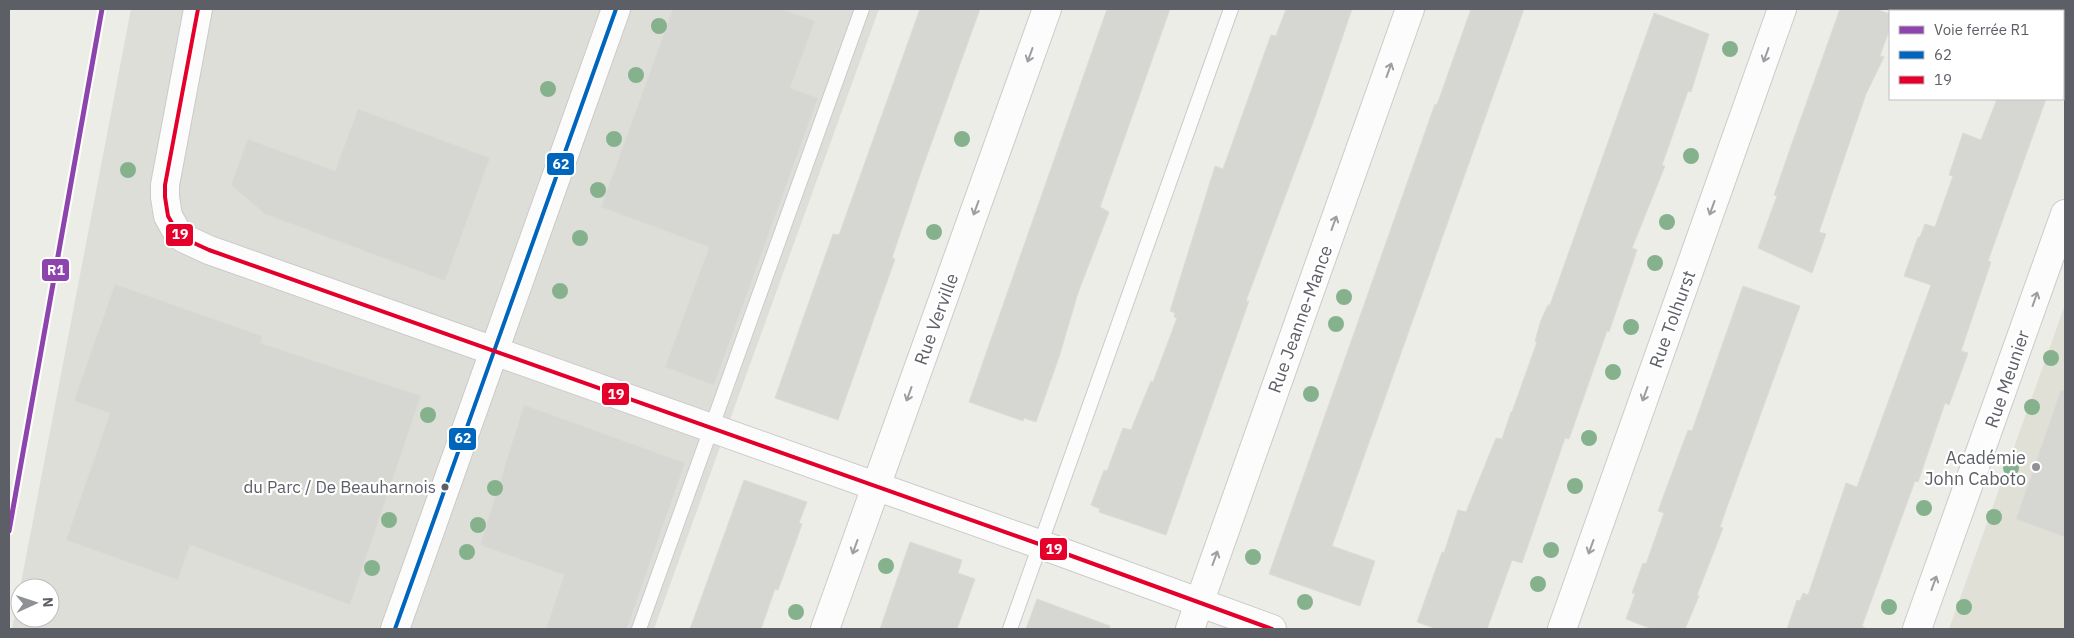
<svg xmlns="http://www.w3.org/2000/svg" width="2074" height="638" viewBox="0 0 2074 638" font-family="'IBM Plex Sans',sans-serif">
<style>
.industrial{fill:#deded9}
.education{fill:#e0e0d7}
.building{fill:#d6d6d3;stroke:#dcdcd7}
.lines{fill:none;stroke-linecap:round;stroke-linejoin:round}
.lane-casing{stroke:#cacbca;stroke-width:16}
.street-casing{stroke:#cacbca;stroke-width:30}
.secondary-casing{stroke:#c9cac9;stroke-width:30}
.lane{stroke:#fcfcfc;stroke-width:14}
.street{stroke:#fcfcfc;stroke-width:28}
.secondary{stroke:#fcfcfc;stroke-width:28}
.bus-1-casing{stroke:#fff;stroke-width:8}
.bus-2-casing{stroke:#fff;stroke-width:8}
.bus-1{stroke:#0065bd;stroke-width:4}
.bus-2{stroke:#e4002b;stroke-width:4}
.rail-1-casing{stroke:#fff;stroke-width:9}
.rail-1{stroke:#8e44ad;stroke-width:5}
.tree{fill:#85b28d}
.oneway{stroke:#9c9ea2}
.poi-dot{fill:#8f9194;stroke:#fff;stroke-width:2}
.bus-dot{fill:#5c5f66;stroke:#fff;stroke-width:2}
.labels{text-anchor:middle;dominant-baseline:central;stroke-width:4.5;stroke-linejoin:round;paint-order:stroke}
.bus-label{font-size:17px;fill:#5c5f66;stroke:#fff;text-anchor:end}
.street-label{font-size:18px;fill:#5c5f66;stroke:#fff}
.poi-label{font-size:18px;fill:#5c5f66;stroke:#fff;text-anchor:end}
.line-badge{stroke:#fff;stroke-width:2}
.badge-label{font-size:14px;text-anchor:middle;font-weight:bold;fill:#fff}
</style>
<rect width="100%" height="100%" fill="#edede8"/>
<path class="industrial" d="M 131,9 L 879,9 L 654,629 L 12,629 L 20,589 L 20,618 L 50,618 L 50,588 L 20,588 Z"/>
<path class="education" d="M 2065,305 L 2065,629 L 1949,629 Z"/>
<path class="building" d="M 673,9 L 782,9 L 815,21 L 790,88 L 818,98 L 714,385 L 665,367 L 709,247 L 601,207 Z
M 920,9 L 980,9 L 922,169 L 892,258 L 895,259 L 838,420 L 775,398 L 833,234 L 839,235 Z
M 1107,9 L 1170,9 L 1100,207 L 1109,212 L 1078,293 L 1059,357 L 1036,422 L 1024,418 L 1023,421 L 969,402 Z
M 1286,9 L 1352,9 L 1315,117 L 1246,301 L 1249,301 L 1166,535 L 1099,512 L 1100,509 L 1091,505 L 1104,470 L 1107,471 L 1123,428 L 1131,430 L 1151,381 L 1153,382 L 1177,318 L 1174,317 L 1175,313 L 1170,311 L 1215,166 L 1223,169 L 1271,35 L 1276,36 Z
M 1471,9 L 1524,9 L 1332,546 L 1375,561 L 1360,606 L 1269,574 L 1435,104 L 1437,105 Z
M 1840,9 L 1876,9 L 1890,14 L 1890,28 L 1880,56 L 1884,57 L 1866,94 L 1819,232 L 1826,234 L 1812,273 L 1758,248 L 1777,196 L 1774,195 L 1790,149 Z
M 1654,13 L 1709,34 L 1691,92 L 1688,91 L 1662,165 L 1665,166 L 1632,248 L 1637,250 L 1609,332 L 1607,331 L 1569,439 L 1565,438 L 1522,563 L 1512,560 L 1487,629 L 1437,629 L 1417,622 L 1442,552 L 1444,553 L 1458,510 L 1466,512 L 1496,438 L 1502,439 L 1511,412 L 1512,412 L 1537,342 L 1535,341 L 1541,320 L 1548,305 L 1550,305 Z
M 1997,99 L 2046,99 L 1988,261 L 1991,262 L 1961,351 L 1968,353 L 1949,405 L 1945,403 L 1918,482 L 1915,481 L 1862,626 L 1867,629 L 1787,629 L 1797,600 L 1800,601 L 1803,593 L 1808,595 L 1846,483 L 1857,487 L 1931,285 L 1904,276 L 1918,237 L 1920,237 L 1925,224 L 1935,227 L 1953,176 L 1949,175 L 1963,133 L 1981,140 Z
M 358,109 L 490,158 L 445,281 L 265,214 L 231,185 L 248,139 L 335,171 Z
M 115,284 L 262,336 L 260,343 L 421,396 L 350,605 L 190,545 L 178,580 L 66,540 L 110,413 L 74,401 Z
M 1743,286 L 1800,306 L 1727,507 L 1720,527 L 1723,528 L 1697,595 L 1699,596 L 1685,629 L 1652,629 L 1626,619 L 1635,594 L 1632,593 L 1643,563 L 1646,564 L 1664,513 L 1658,511 L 1688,430 L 1692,431 Z
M 2061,390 L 2065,391 L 2065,537 L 2016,519 Z
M 524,405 L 685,463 L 627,629 L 546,629 L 564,575 L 480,545 Z
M 744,480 L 807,502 L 799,523 L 802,524 L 795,544 L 778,590 L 775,589 L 761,629 L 690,629 Z
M 910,542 L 962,560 L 958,573 L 975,579 L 957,629 L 880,629 Z
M 1037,599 L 1110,626 L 1109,629 L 1026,629 Z"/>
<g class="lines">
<g class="lane-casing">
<path id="lane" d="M 639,629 L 862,9
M 1010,629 L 1231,9"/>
</g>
<g class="street-casing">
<path id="street" d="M 494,351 L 1039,544 L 1272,629
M 825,629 L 1047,9
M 1190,629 L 1410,9
M 1562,629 L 1782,9
M 1917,629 L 2065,214"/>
</g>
<g class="secondary-casing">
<path id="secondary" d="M 198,9 L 165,185 L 165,197 L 168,216 L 177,232 L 183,238 L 209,250 L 494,351
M 395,629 L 616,9"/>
</g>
<use href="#lane" class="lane"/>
<use href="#street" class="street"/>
<use href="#secondary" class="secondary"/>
<g class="bus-1-casing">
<path id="bus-1" d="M 395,629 L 616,9"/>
</g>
<g class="bus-2-casing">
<path id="bus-2" d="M 198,9 L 165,185 L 165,197 L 168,216 L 177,232 L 183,238 L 209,250 L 1039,544 L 1272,629"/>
</g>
<use href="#bus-1" class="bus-1"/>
<use href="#bus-2" class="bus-2"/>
<g class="rail-1-casing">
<path id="rail-1" d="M 9,531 L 102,9"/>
</g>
<use href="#rail-1" class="rail-1"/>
</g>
<g class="tree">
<circle cx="659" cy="26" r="8"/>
<circle cx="1730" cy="49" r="8"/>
<circle cx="636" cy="75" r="8"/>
<circle cx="548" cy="89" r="8"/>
<circle cx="614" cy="139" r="8"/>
<circle cx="962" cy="139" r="8"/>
<circle cx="1691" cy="156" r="8"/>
<circle cx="128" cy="170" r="8"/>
<circle cx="598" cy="190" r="8"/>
<circle cx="1667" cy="222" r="8"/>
<circle cx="934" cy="232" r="8"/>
<circle cx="580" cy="238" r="8"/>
<circle cx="1655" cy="263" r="8"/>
<circle cx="560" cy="291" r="8"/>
<circle cx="1344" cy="297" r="8"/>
<circle cx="1336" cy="324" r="8"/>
<circle cx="1631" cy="327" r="8"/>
<circle cx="2051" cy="358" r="8"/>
<circle cx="1613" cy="372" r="8"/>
<circle cx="1311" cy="394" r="8"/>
<circle cx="2032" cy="407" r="8"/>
<circle cx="428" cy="415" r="8"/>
<circle cx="1589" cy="438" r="8"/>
<circle cx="2011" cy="468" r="8"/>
<circle cx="1575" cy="486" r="8"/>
<circle cx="495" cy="488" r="8"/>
<circle cx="1924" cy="508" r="8"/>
<circle cx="1994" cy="517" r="8"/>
<circle cx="389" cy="520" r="8"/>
<circle cx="478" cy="525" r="8"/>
<circle cx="1551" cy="550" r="8"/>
<circle cx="467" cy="552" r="8"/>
<circle cx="1253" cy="557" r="8"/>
<circle cx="886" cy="566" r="8"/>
<circle cx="372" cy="568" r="8"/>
<circle cx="1538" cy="584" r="8"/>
<circle cx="1305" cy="602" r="8"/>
<circle cx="1889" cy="607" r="8"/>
<circle cx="1964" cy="607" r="8"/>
<circle cx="796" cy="612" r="8"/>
</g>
<defs><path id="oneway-shaft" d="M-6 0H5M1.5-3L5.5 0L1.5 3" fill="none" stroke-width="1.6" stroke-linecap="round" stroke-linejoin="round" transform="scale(1.25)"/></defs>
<g class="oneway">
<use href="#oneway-shaft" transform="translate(1030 55) rotate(110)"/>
<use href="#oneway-shaft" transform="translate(1766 55) rotate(110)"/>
<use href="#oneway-shaft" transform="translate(1389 70) rotate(-70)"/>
<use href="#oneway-shaft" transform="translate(976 208) rotate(110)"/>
<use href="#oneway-shaft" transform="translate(1712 208) rotate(110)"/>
<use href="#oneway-shaft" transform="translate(1334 223) rotate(-70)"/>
<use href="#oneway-shaft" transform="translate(2035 299) rotate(-71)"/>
<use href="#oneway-shaft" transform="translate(909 394) rotate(110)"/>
<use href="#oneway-shaft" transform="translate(1645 394) rotate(110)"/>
<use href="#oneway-shaft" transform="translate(855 547) rotate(110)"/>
<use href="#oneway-shaft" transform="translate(1591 547) rotate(110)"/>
<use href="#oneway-shaft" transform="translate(1215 558) rotate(-70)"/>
<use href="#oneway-shaft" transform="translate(1934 583) rotate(-70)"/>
</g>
<circle class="poi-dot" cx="2036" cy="467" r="5"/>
<circle class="bus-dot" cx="445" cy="487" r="4.5"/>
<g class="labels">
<g class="bus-label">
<text x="436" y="487">du Parc / De Beauharnois</text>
</g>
<g class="street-label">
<text transform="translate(936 319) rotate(-70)">Rue Verville</text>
<text transform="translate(1300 319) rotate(-70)">Rue Jeanne-Mance</text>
<text transform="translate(1672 319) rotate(-70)">Rue Tolhurst</text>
<text transform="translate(2007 379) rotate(-71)">Rue Meunier</text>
</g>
<g class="poi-label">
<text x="2026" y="457">Académie<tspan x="2026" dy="21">John Caboto</tspan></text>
</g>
</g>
<g class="line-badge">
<rect x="546" y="152" width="29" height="24" rx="5" fill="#0065bd"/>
<rect x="165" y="223" width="29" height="24" rx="5" fill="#e4002b"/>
<rect x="41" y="258" width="29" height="24" rx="5" fill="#8e44ad"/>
<rect x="601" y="382" width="29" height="24" rx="5" fill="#e4002b"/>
<rect x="448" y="427" width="29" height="24" rx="5" fill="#0065bd"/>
<rect x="1039" y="537" width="29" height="24" rx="5" fill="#e4002b"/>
</g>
<g class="badge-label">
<text x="561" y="169">62</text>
<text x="180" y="239">19</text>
<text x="56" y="275">R1</text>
<text x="616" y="399">19</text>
<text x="463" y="443">62</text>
<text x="1054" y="554">19</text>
</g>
<rect width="2074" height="638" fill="none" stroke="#5c5f66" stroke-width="20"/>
<rect x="1889" y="10" width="175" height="90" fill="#ffffff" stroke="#bebfc2"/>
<rect x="1899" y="26" width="25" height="8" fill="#8e44ad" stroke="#bebfc2"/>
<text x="1934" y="35" font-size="15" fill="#5c5f66">Voie ferrée R1</text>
<rect x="1899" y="51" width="25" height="8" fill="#0065bd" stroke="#bebfc2"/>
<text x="1934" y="60" font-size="15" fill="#5c5f66">62</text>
<rect x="1899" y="76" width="25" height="8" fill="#e4002b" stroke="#bebfc2"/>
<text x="1934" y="85" font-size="15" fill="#5c5f66">19</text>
<g transform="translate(35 603) rotate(87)"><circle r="24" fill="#ffffff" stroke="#bebfc2"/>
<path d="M0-4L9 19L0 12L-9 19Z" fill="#8f9194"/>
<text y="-8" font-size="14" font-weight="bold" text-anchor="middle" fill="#5c5f66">N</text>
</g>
</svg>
